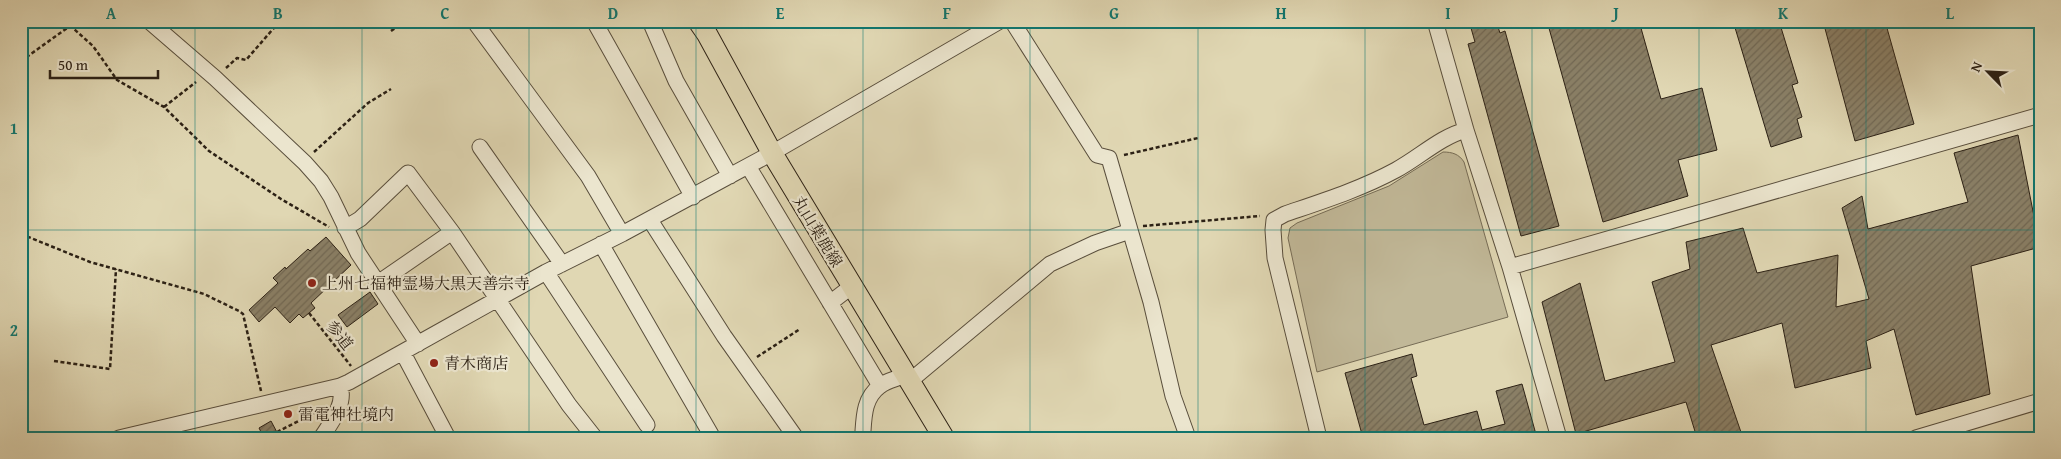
<svg xmlns="http://www.w3.org/2000/svg" width="2061" height="459" viewBox="0 0 2061 459" font-family="'Gentium Book Plus','Noto Serif JP',serif">
<style>
.green{fill:#c1b898;stroke:#766c56}
.building{fill:url(#building-hatch);stroke:#2c2115}
.lines{fill:none;stroke-linecap:round;stroke-linejoin:round}
.minor-casing{stroke:#594e3c;stroke-width:17}
.major-casing{stroke:#2c2115;stroke-width:22}
.path{stroke:#2c2115;stroke-width:2.5;stroke-dasharray:4 2.5;stroke-linecap:butt}
.minor{stroke:#ebe5ce;stroke-width:15}
.major{stroke:#e0d7b3;stroke-width:20}
.grid{fill:none;stroke:#0f766e;stroke-width:1;stroke-opacity:0.55}
.poi-dot{fill:#8f2418;stroke:#ebe5ce;stroke-width:2}
.labels{text-anchor:middle;dominant-baseline:central;stroke-width:4.5;stroke-linejoin:round;paint-order:stroke}
.street-label{font-size:16px;fill:#2c2115;stroke:#ebe5ce}
.poi-label{font-size:16px;fill:#2c2115;stroke:#ebe5ce;text-anchor:start}
.neatline{fill:none;stroke:#0f766e;stroke-width:2}
.grid-label{font-size:16px;text-anchor:middle;font-weight:bold;fill:#0f766e}
</style>
<defs>
<pattern id="building-hatch" width="6" height="6" patternUnits="userSpaceOnUse" patternTransform="scale(1.25)"><rect width="6" height="6" fill="#8a8067"/><path d="M-1 1l2-2M0 6l6-6M5 7l2-2" fill="none" stroke="#716854"/></pattern>
</defs>
<rect width="100%" height="100%" fill="#e0d7b3"/>
<filter id="stains"><feTurbulence type="fractalNoise" baseFrequency=".004" numOctaves="4"/><feColorMatrix values="0 0 0 0 .2 0 0 0 0 .09 0 0 0 0 .02 0 0 0 .5 -.17"/></filter>
<radialGradient id="worn" r=".72"><stop offset=".6" stop-color="#630" stop-opacity="0"/><stop offset="1" stop-color="#630" stop-opacity=".3"/></radialGradient>
<path class="green" d="M 1443,152 C 1452,152 1459,154 1464,162 L 1508,317 L 1317,372 L 1288,238 L 1290,228 L 1297,223 L 1389,186 Z"/>
<path class="building" d="M 1469,21 L 1496,21 L 1500,33 L 1505,31 L 1559,226 L 1521,236 L 1468,44 L 1475,42 Z
M 1547,21 L 1639,21 L 1661,99 L 1702,88 L 1717,150 L 1678,160 L 1688,196 L 1603,222 Z
M 1733,21 L 1779,21 L 1798,83 L 1792,85 L 1802,117 L 1797,119 L 1802,137 L 1771,147 Z
M 1823,21 L 1885,21 L 1914,124 L 1855,141 Z
M 2018,135 L 2040,247 L 1971,266 L 1990,394 L 1916,415 L 1894,329 L 1866,341 L 1871,368 L 1795,388 L 1782,323 L 1711,345 L 1743,438 L 1697,438 L 1686,402 L 1576,434 L 1542,302 L 1580,283 L 1605,381 L 1675,362 L 1652,282 L 1690,269 L 1686,242 L 1743,228 L 1757,273 L 1838,255 L 1836,307 L 1869,299 L 1842,208 L 1862,196 L 1868,229 L 1968,202 L 1954,153 Z
M 326,237 L 351,265 L 311,303 L 315,308 L 303,318 L 299,314 L 290,323 L 275,307 L 259,322 L 249,310 L 278,283 L 273,278 L 285,267 L 286,269 L 308,249 L 310,251 Z
M 370,292 L 378,304 L 347,327 L 338,315 Z
M 1412,354 L 1417,376 L 1411,378 L 1424,425 L 1477,411 L 1482,430 L 1505,424 L 1496,391 L 1522,384 L 1537,438 L 1363,438 L 1345,373 Z
M 271,421 L 280,438 L 264,438 L 259,428 Z"/>
<g class="lines">
<g class="minor-casing">
<path id="minor" d="M 149,21 L 215,78 L 305,163 L 321,181 L 331,197 L 358,253 L 418,344
M 474,21 L 588,176 L 622,234
M 594,21 L 693,197
M 650,21 L 676,81 L 730,176
M 1012,21 L 1097,155 L 1109,158 L 1151,302 L 1173,396 L 1188,438
M 1435,21 L 1466,130 L 1510,267 L 1559,438
M 480,147 L 562,264
M 748,166 L 880,386
M 650,220 L 724,336 L 796,438
M 345,228 L 360,219 L 408,173 L 452,232 L 569,405 L 595,438
M 601,244 L 713,438
M 1510,267 L 2040,115
M 546,272 L 647,425
M 378,283 L 452,232
M 830,303 L 852,286
M 403,353 L 448,438
M 910,381 L 1050,264 L 1095,243 L 1130,231
M 863,431 C 864,414 865,397 880,386 C 887,380 898,379 907,374
M 119,438 L 340,386 L 349,382 L 546,272 L 622,234 L 772,153 L 1000,21
M 321,438 C 331,423 346,404 340,386
M 1319,438 L 1275,258 L 1273,230 L 1274,220 L 1285,214 C 1323,201 1361,189 1396,170 C 1420,157 1440,137 1466,130
M 1916,438 L 2040,401"/>
</g>
<g class="major-casing">
<path id="major" d="M 698,21 L 707,34 L 772,153 L 944,438"/>
</g>
<path class="path" d="M 65,21 L 93,46 L 117,80 L 164,107 L 209,151 L 281,199 L 329,227
M 391,31 L 405,21
M 21,61 L 70,26
M 226,68 L 237,58 L 246,60 L 280,21
M 164,107 L 196,82
M 314,152 L 368,103 L 391,89
M 1124,155 L 1198,138
M 1143,226 L 1260,216
M 21,234 L 90,262 L 204,294 L 239,311 L 243,314 L 261,391
M 309,313 L 351,366
M 757,357 L 800,329
M 54,361 L 110,369 L 116,269
M 277,432 L 322,409"/>
<use href="#minor" class="minor"/>
<use href="#major" class="major"/>
</g>
<path class="grid" d="M 195,21 L 195,438M 362,21 L 362,438M 529,21 L 529,438M 696,21 L 696,438M 863,21 L 863,438M 1030,21 L 1030,438M 1198,21 L 1198,438M 1365,21 L 1365,438M 1532,21 L 1532,438M 1699,21 L 1699,438M 1866,21 L 1866,438M 21,230 L 2040,230"/>
<g class="poi-dot">
<circle cx="312" cy="283" r="5"/>
<circle cx="434" cy="363" r="5"/>
<circle cx="288" cy="414" r="5"/>
</g>
<g class="labels">
<g class="street-label">
<text transform="translate(818 231) rotate(59)">丸山葉鹿線</text>
<text transform="translate(340 335) rotate(51)">参道</text>
</g>
<g class="poi-label">
<text x="322" y="283">上州七福神霊場大黒天善宗寺</text>
<text x="444" y="363">青木商店</text>
<text x="298" y="414">雷電神社境内</text>
</g>
</g>
<rect width="2061" height="459" fill="none" stroke="#e0d7b3" stroke-width="55"/>
<g transform="translate(1988 72) rotate(294)" stroke="#ebe5ce" stroke-width="4" paint-order="stroke">
<path d="M0-4L9 19L0 12L-9 19Z" fill="#2c2115"/>
<text y="-8" font-size="14" font-weight="bold" text-anchor="middle" fill="#2c2115">N</text>
</g>
<path d="M50 70v8h108v-8" fill="none" stroke="#2c2115" stroke-width="2.5"/>
<text x="58" y="70" font-size="15" fill="#2c2115" stroke="#ebe5ce" stroke-width="4" paint-order="stroke">50 m</text>
<rect x="28" y="28" width="2006" height="404" class="neatline"/>
<g class="grid-label">
<text x="111" y="19">A</text>
<text x="278" y="19">B</text>
<text x="445" y="19">C</text>
<text x="613" y="19">D</text>
<text x="780" y="19">E</text>
<text x="947" y="19">F</text>
<text x="1114" y="19">G</text>
<text x="1281" y="19">H</text>
<text x="1448" y="19">I</text>
<text x="1616" y="19">J</text>
<text x="1783" y="19">K</text>
<text x="1950" y="19">L</text>
<text x="14" y="134">1</text>
<text x="14" y="336">2</text>
</g>
<rect width="100%" height="100%" filter="url(#stains)"/>
<rect width="100%" height="100%" fill="url(#worn)"/>
</svg>
